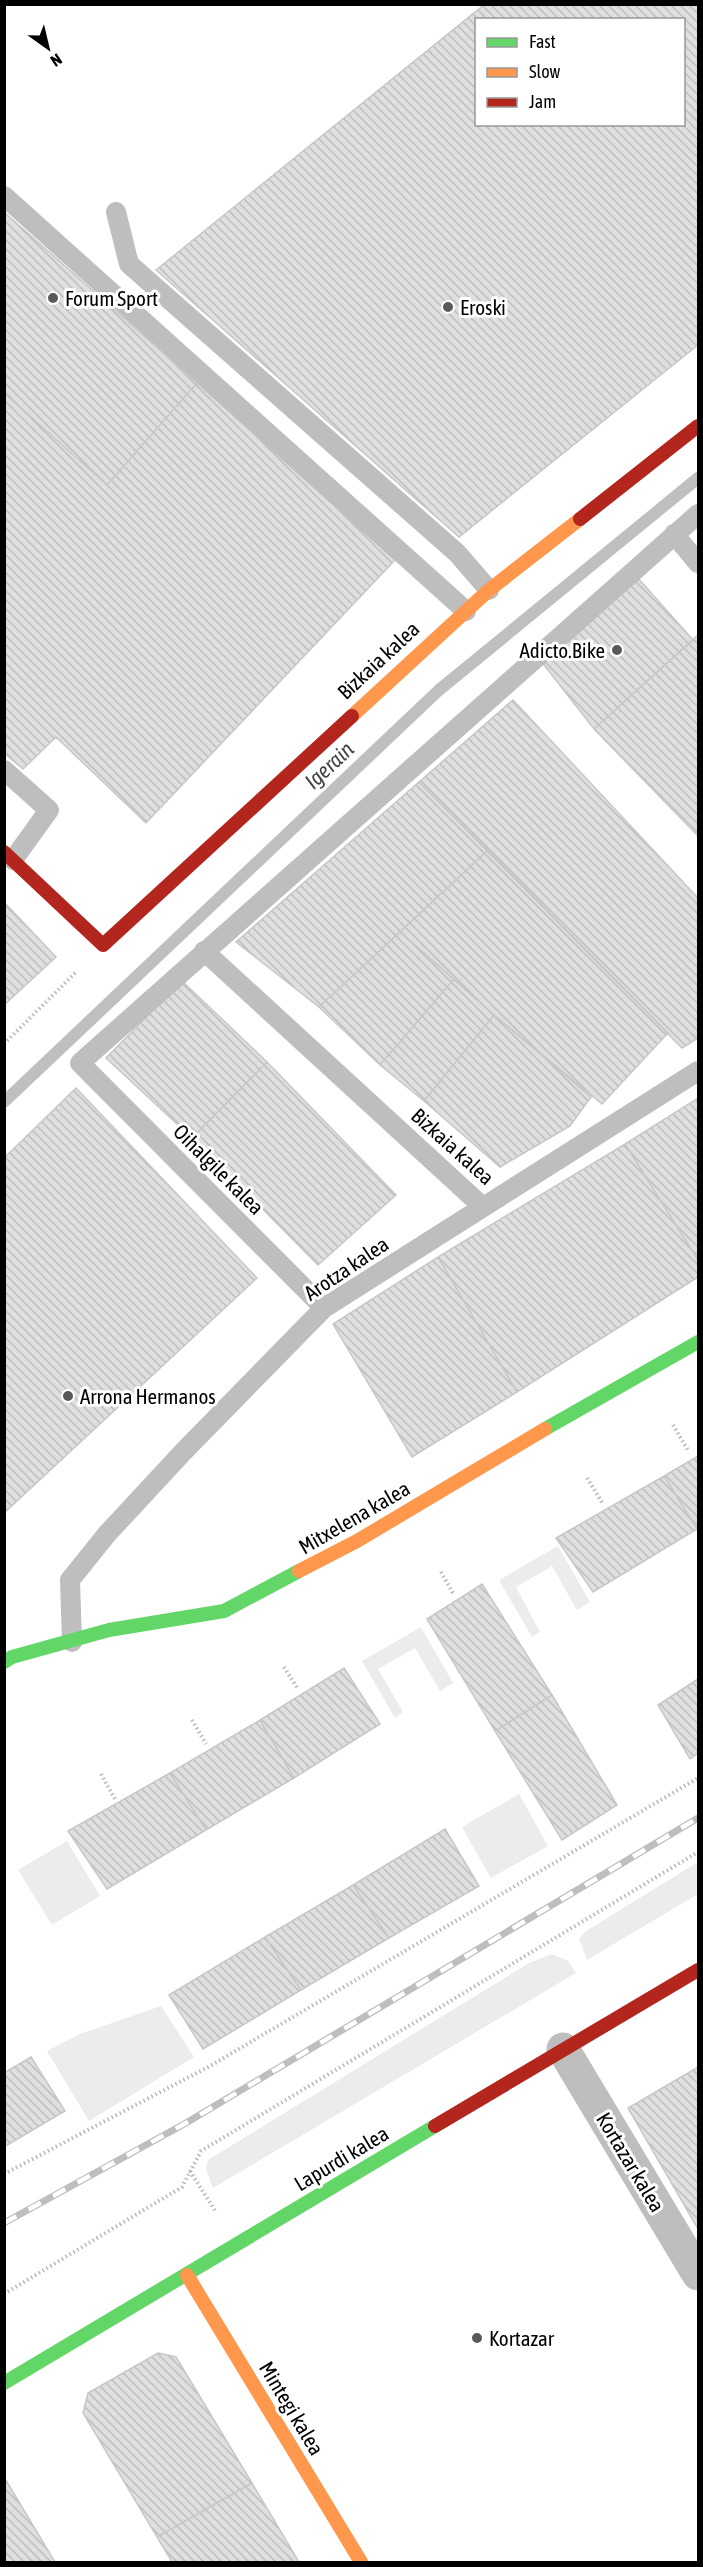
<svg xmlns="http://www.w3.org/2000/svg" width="703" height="2567" viewBox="0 0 703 2567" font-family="'Asap Condensed',sans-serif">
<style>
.green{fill:#ececec}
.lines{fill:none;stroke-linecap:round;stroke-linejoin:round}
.stream{stroke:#bfbfbf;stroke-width:12}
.building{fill:url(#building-back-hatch);stroke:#c7c7c7;stroke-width:1.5;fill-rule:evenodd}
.path{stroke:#b9b9b9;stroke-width:4;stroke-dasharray:1.5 3;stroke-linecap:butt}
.lane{stroke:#bebebe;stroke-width:20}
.street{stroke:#bebebe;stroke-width:33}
.fast{stroke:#63d668;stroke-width:14}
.slow{stroke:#ff974d;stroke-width:14}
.jam{stroke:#b3261e;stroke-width:14}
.rail-casing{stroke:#bebebe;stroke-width:7}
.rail{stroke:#fff;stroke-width:4.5;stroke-dasharray:14;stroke-linecap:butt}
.poi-dot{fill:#595959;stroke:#fff;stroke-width:2}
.labels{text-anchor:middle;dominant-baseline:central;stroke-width:6;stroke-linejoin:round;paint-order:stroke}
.poi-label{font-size:21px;fill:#000;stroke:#fff;text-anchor:start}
.street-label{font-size:21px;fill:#000;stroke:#fff}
.water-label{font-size:22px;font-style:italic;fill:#444;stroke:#fff}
</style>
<defs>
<pattern id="building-back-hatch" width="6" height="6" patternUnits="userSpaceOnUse" patternTransform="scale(1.5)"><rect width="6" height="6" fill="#dfdfdf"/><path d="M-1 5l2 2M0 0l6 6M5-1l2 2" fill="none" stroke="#bebebe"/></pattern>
</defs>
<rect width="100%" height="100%" fill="#fff"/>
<path class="green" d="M 558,1546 L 590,1602 L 577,1610 L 552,1566 L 516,1587 L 540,1632 L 532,1637 L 499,1580 Z
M 421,1627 L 453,1683 L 440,1691 L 415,1648 L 378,1669 L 403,1712 L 395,1718 L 362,1661 Z
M 519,1794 L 548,1846 L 491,1878 L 462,1827 Z
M 67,1841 L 100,1896 L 52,1925 L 18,1870 Z
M 698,1862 L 698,1894 L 587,1960 L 579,1939 L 586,1931 Z
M 552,1954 L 568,1961 L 576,1973 L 213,2188 L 206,2169 L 208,2160 L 529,1963 Z
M 161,2006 L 194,2057 L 89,2121 L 47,2051 L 80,2034 Z"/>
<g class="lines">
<path class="stream" d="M 4,1102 L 439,690 L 698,478"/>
</g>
<path class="building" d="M 485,4 L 698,4 L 698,345 L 459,537 L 156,270 ZM 476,20 L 684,20 L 684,124 L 476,124 Z
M 4,212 L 197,383 L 107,485 L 4,393 Z
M 197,383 L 395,560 L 146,823 L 56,737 L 23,769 L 4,753 L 4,393 L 107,485 Z
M 637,577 L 693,640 L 594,729 L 541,661 Z
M 698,635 L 698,836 L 594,729 Z
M 513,700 L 698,898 L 698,1038 L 682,1048 L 419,782 Z
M 419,782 L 488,850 L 319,1007 L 236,942 Z
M 488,850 L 668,1033 L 602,1104 L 494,1015 L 400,932 Z
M 4,902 L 56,957 L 4,1005 Z
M 400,932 L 454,979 L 380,1065 L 319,1007 Z
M 454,979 L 494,1015 L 424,1101 L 380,1065 Z
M 182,981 L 267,1062 L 192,1138 L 106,1058 Z
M 494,1015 L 591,1097 L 570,1126 L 500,1167 L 424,1101 Z
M 267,1062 L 396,1195 L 318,1265 L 192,1138 Z
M 76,1088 L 257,1278 L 4,1513 L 4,1158 Z
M 698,1098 L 698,1260 L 625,1144 Z
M 625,1144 L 698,1260 L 698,1277 L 517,1392 L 438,1257 Z
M 438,1257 L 517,1392 L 412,1457 L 333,1324 Z
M 698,1456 L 698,1528 L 697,1529 L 664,1476 Z
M 664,1476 L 697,1529 L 593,1592 L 556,1538 Z
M 482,1584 L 552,1695 L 495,1731 L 427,1619 Z
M 344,1668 L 380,1724 L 294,1778 L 260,1720 Z
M 698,1679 L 698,1753 L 690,1759 L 658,1705 Z
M 552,1695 L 617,1805 L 562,1840 L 495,1731 Z
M 260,1720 L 294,1778 L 206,1830 L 170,1773 Z
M 170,1773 L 206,1830 L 107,1889 L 68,1831 Z
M 445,1829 L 479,1886 L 389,1938 L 353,1885 Z
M 353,1885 L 389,1938 L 301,1990 L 265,1937 Z
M 265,1937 L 301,1990 L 203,2049 L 169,1995 Z
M 31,2057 L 65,2111 L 4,2147 L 4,2073 Z
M 698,2067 L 698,2229 L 628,2108 Z
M 158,2353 L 176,2357 L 252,2483 L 157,2537 L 83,2413 L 88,2393 Z
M 4,2477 L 55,2562 L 4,2562 Z
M 252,2483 L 299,2562 L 172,2562 L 157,2537 Z"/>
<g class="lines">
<path class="path" d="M 4,1044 L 76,972
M 673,1425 L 689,1452
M 587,1478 L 603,1504
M 441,1572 L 454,1595
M 284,1667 L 298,1689
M 192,1720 L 206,1744
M 101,1774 L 115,1799
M 190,2171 L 216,2212
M 4,2174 L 210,2066 L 698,1778
M 4,2294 L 182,2187 L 201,2151 L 698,1852"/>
<path class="lane" d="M 4,196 L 466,611
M 116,212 L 129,264 L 457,553 L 489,590
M 674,534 L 698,563
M 4,770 L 49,810 L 13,860
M 204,951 L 483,1207
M 324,1308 L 80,1063 L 698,514
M 72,1642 L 70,1580 L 107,1534 L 184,1451 L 324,1308 L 698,1071"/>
<path class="street" d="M 563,2049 L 698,2274"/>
<path class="fast" d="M 545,1429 L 698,1342
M 4,1662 L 12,1657 L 109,1630 L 224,1611 L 299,1571
M 4,2383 L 435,2126"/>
<path class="slow" d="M 352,716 L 489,590 L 580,519
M 299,1571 L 357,1541 L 545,1429
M 187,2275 L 361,2562"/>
<path class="jam" d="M 580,519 L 698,426
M 4,852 L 103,945 L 352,716
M 435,2126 L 698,1970"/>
<g class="rail-casing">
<path id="rail" d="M 4,2223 L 186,2123 L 698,1818"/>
</g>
<use href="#rail" class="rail"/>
</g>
<g class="poi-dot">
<circle cx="53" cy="298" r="6"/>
<circle cx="448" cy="307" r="6"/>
<circle cx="617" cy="650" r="6"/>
<circle cx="68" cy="1396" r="6"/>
<circle cx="477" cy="2338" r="6"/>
</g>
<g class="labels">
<g class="poi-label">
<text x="65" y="298">Forum Sport</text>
<text x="460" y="307">Eroski</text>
<text x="605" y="650" text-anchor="end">Adicto.Bike</text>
<text x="80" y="1396">Arrona Hermanos</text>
<text x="489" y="2338">Kortazar</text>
</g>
<g class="street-label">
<text transform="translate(378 660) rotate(-43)">Bizkaia kalea</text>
<text transform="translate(453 1146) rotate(42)">Bizkaia kalea</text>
<text transform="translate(219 1169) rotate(45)">Oihalgile kalea</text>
<text transform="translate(346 1268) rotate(-34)">Arotza kalea</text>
<text transform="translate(354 1517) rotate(-30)">Mitxelena kalea</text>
<text transform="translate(341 2158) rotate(-31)">Lapurdi kalea</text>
<text transform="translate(631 2162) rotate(59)">Kortazar kalea</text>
<text transform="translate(292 2408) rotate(59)">Mintegi kalea</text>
</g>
<g class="water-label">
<text transform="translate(329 765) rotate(-43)">Igerain</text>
</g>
</g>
<rect width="703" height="2567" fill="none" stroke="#000000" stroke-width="12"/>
<rect x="475" y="18" width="210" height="108" fill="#ffffff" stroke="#999999" stroke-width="1.5"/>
<rect x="487" y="38" width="30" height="9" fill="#63d668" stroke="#999999" stroke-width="1.5"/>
<text x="529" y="48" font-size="18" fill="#000000">Fast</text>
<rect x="487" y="68" width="30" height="9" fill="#ff974d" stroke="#999999" stroke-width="1.5"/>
<text x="529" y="78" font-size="18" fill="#000000">Slow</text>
<rect x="487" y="98" width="30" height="9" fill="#b3261e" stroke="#999999" stroke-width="1.5"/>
<text x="529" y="108" font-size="18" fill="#000000">Jam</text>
<g transform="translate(48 48) rotate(146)" stroke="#ffffff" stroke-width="4.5" paint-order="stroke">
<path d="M0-4.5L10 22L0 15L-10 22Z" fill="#000000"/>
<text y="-9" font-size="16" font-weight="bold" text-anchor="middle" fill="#000000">N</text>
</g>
</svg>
